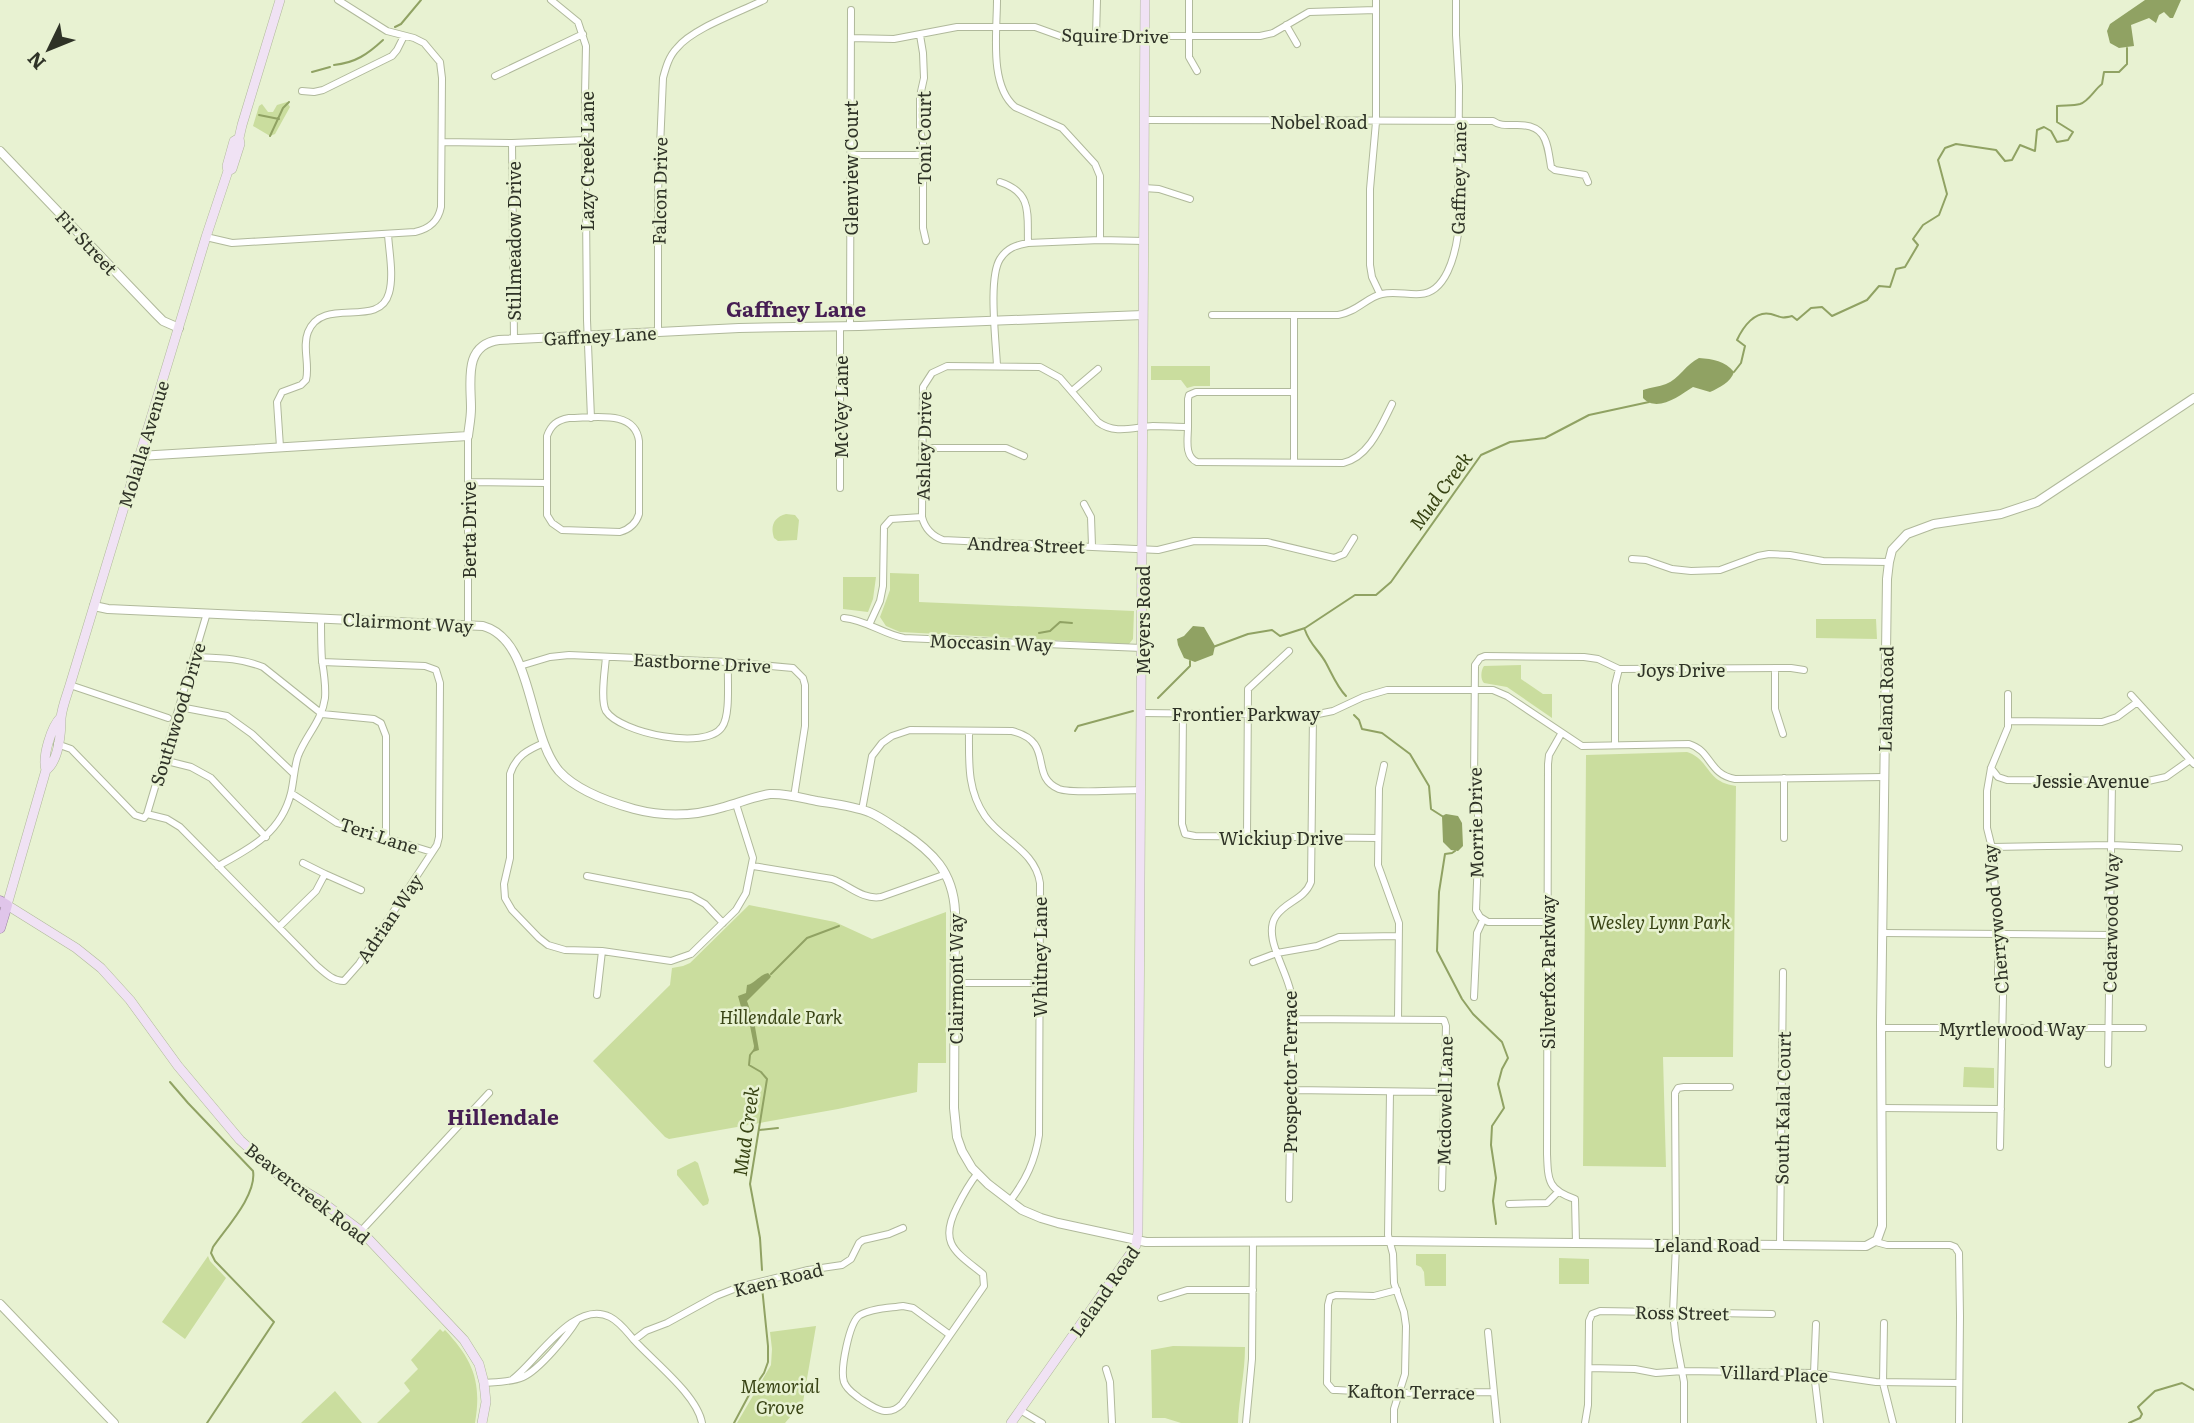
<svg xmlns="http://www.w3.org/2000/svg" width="2194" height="1423" viewBox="0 0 2194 1423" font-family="Literata,serif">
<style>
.green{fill:#cadd9e}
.water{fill:#90a263}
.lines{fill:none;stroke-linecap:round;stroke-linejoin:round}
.stream{stroke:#90a263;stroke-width:2}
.minor-casing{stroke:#b0b99b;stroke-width:8}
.tertiary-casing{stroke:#b0b99b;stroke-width:10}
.secondary-casing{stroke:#b0b99b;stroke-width:10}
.primary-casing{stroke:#95799d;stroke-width:11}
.minor{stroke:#fff;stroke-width:6}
.tertiary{stroke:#fff;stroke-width:8}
.secondary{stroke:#f0e2f4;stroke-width:9}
.primary{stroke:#e0c5ea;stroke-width:10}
.labels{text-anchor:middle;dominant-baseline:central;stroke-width:5;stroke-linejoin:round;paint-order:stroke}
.street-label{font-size:18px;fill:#2f3327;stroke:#e8f2d2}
.park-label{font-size:18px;font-style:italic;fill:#394415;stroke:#e8f2d2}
.water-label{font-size:19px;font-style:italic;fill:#374313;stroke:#e8f2d2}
.quarter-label{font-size:21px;font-weight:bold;fill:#461e53;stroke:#e8f2d2}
</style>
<rect width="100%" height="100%" fill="#e8f2d2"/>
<path class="green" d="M 287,102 L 290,107 L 275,134 L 270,136 L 253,126 L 259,106 L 262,104 L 268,112 L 273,112 L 277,105 Z
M 1151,366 L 1210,366 L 1210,386 L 1194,386 L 1187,388 L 1181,380 L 1151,380 Z
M 786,514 L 795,515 L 799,520 L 797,540 L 778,541 L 774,538 C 770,526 774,517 786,514 Z
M 890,573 L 919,574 L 919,602 L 1134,611 L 1133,639 L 1129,644 L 900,632 L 886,626 L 880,617 L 890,590 Z
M 843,577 L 876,577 L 873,599 L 868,612 L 843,609 Z
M 1816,619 L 1876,619 L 1877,639 L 1816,638 Z
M 1521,665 L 1521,679 L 1543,694 L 1552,694 L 1552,718 L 1507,687 L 1484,683 C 1480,679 1481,670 1484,666 Z
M 1687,752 C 1711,760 1705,782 1736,786 L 1733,1057 L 1663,1057 L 1666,1167 L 1583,1166 L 1586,755 Z
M 749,905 L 835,922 L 872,939 L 946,912 L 946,1063 L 918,1063 L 917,1092 L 838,1109 L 669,1139 L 665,1137 L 593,1061 L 670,985 L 672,968 L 683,966 L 690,963 Z
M 1964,1067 L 1994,1068 L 1994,1088 L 1963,1087 Z
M 695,1161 L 698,1163 L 709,1200 L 708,1204 L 703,1206 L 677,1175 L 677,1170 Z
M 1416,1254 L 1446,1254 L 1446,1286 L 1425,1286 L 1424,1272 L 1421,1267 L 1416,1265 Z
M 208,1256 L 210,1261 L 226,1278 L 185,1339 L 162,1322 Z
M 1559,1258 L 1589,1259 L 1589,1284 L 1559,1284 Z
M 816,1326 L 803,1402 L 785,1423 L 737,1423 L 771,1365 L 772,1349 L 770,1332 Z
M 440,1329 L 443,1332 L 445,1330 C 473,1360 482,1382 475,1423 L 377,1423 L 410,1391 L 404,1383 L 418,1369 L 411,1360 Z
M 1173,1346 L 1245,1347 C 1245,1373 1239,1397 1238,1423 L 1181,1423 L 1165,1418 L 1152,1418 L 1151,1350 Z
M 335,1391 L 362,1423 L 301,1423 Z"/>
<path class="water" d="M 2145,0 L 2181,0 L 2173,18 L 2170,18 L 2164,12 L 2159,15 L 2156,23 L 2149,18 L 2131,25 L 2134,46 L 2119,48 L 2110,43 L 2107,31 L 2110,24 Z
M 1699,358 C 1713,359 1725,361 1734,372 C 1731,382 1719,388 1710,392 L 1693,387 C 1679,396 1657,413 1643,398 L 1643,390 C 1651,387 1659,387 1666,384 C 1679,379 1686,364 1699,358 Z
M 1193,626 L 1204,627 L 1215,646 L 1213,655 L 1195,662 L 1184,658 L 1178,645 L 1177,639 L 1184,636 Z
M 1446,814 L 1458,816 L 1462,823 L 1463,846 L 1458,851 L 1451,850 L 1443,842 L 1442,816 Z
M 768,973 L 771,976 L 770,978 L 747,1001 L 754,1021 L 759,1050 L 753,1052 L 754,1046 L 748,1016 L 743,1014 L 738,996 L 746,993 L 747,985 C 754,984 759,975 768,973 Z"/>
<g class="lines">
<path class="stream" d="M 395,27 L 401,24 L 421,0
M 334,65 C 355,63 368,54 383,40
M 312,72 L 330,67
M 259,115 L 279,119
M 270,136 L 283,108 L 289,102
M 1734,372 L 1741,363 L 1745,346 L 1737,340 C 1743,327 1755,310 1771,314 C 1782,317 1780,319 1792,316 L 1797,320 L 1811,308 L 1822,307 L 1832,316 L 1867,300 L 1879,286 L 1890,287 L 1896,269 L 1905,267 L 1918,245 L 1913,239 L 1923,225 L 1939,215 L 1947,194 L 1938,160 L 1945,148 L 1956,144 L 1996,150 L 2005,161 L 2012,160 L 2020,145 L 2035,151 L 2037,130 L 2044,127 L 2051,131 L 2057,142 L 2068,140 L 2073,132 L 2057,122 L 2057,106 C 2064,105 2073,106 2080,104 C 2089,101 2094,90 2102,84 L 2104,72 L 2119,72 L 2127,64 L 2127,48
M 1305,630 C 1310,645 1319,650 1326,663 C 1332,674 1337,687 1346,696
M 1039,633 L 1050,631 L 1060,622 L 1072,623
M 1213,647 L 1248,634 L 1272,630 L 1280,636 L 1305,628 L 1355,595 L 1376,595 L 1391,582 L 1481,455 L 1510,442 L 1545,438 L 1589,415 L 1649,402
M 1158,698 L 1190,666 L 1190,661
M 1354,715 L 1359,720 L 1362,729 L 1382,733 L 1410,754 L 1429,786 L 1431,809 L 1442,816
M 1075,731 L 1078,726 L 1133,711
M 1455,851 L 1452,853 L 1445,854 L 1439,892 L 1437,951 L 1462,999 L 1473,1014 L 1502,1042 L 1508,1058 L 1502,1069 L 1498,1084 L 1504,1108 L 1492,1126 L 1491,1145 L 1496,1178 L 1493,1201 L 1496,1224
M 771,974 L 807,938 L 839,926
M 754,1050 L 750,1055 L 749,1065 L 761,1072 L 767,1079 L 750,1184 L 760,1238 L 762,1270
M 170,1082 L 188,1103 L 253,1171 C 257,1195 226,1228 213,1247 L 211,1253 L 215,1261 L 274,1322 L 207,1423
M 759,1130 L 778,1128
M 734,1423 L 750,1393 L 764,1373 L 768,1362 L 768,1346 L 762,1287
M 2129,1423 L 2140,1418 L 2142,1414 L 2138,1407 L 2155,1391 L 2182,1383 L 2194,1390"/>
<g class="minor-casing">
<path id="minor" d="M 551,0 L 578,22 L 586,46 L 585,95 L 587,320 L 591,418
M 997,0 C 997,32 989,85 1015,107 L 1062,128 L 1095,164 L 1100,176 L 1100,240
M 1189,0 L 1189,57 L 1197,71
M 1376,0 L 1376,122 L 1370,189 L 1370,265 L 1372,277 L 1380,294
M 1286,25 L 1297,44
M 920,35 L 923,53 L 924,78 L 920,96 L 920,131 L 923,142 L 923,228 L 926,241
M 1096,36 L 1097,0
M 851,38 L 894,39 L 957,27 L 1035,27 L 1060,36 L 1260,36 L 1273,33 L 1309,12 L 1376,10
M 495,76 L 583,34
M 302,91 L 314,92 L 323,90 L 392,56 L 397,50 L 404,36
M 1144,120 L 1493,121 C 1500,126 1507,125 1515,125 C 1546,124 1547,141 1551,167 L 1555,170 L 1585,175 L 1588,182
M 442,142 L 512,143 L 585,140
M 512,143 L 514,340
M 850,155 L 923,155
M 1000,182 C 1033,193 1027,214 1028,243
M 1144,188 L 1159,189 L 1190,199
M 206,237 L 232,243 L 415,232 C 429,229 438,222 441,207 L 442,78 L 440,62 L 424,43 L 414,38 L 387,31 L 338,0
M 1212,315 L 1338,315 C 1357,312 1367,297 1382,294 C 1394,291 1408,295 1420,294 C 1446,293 1455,255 1458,234 L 1459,86 L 1456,35 L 1456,0
M 850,326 L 851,10
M 840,327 L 840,488
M 658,332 L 658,192 L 663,78 C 666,67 669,56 677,48 C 693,28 740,12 764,0
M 997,366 C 996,341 988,278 1000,259 C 1007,248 1016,245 1028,243 L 1100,240 L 1144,241
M 1072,391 L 1098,369
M 569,418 C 593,418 635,409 639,441 L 639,514 C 636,524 630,529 620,532 L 562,530 L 552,523 L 547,515 L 547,436 C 551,425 557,420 569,418 Z
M 1188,427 L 1188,399 L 1189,395 L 1196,392 L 1294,392
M 280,447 L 277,402 L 282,392 L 301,385 L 306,380 C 310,365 302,347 308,332 C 323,295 379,330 389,293 C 394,275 389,252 388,234
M 922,448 L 1006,448 L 1024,456
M 1294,462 L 1294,316
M 468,482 L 546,483
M 1084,504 L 1091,517 L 1092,546
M 1354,538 L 1344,554 L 1334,558 L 1267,542 L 1194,541 L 1158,550 L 943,540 C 932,536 925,529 922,517 L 923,387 L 932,373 L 947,366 L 1040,367 L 1060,378 L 1098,422 C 1115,435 1134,427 1153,426 C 1165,426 1177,427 1188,427 C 1188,439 1184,456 1197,462 L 1343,463 C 1369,457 1381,426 1392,404
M 1632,559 L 1646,560 L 1672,569 L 1691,571 L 1720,570 L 1758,556 L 1769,554 L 1790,555 L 1823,561 L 1889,562
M 844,618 C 866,620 883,634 904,638 L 1142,648
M 468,624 L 468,436
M 869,625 L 880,601 L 883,586 L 884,527 L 891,519 L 922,517
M 195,657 C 219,658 241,658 263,667 L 322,714 L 374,719 L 381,723 L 386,736 L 386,836
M 606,657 C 605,670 600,700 606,711 C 620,733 706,751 722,727 C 731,715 727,678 728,662
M 520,666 L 550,657 L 569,655 L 728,662 L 793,668 L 803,678 L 805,685 L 805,726 L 794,797
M 1775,668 L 1775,709 L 1783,734
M 70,685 L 168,718
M 2131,695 L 2194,764
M 180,707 L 227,716 L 252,734 L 293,773
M 1142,713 L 1313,715 L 1333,711 L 1363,697 L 1387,690 L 1493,690 L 1507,696 L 1582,746 L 1689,744 C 1712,751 1708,774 1735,779 L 1884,777
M 1183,713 L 1182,824 L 1185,834 L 1195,836 L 1378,838
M 2009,721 L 2102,722 L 2117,717 L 2136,703
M 969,731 C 969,762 967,790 985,816 C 1002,841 1035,850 1040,883 L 1039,1135 C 1035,1161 1026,1180 1010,1201
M 1561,734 L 1549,755 L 1548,764 L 1547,1154 C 1548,1181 1548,1190 1575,1199 L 1576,1243
M 544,743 C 527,750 516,756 510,774 L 510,858 L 504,884 L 505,898 L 512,910 L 539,938 L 548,945 L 565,950 L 602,951 L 671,961 L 691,954 L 736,910 L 746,893 L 753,858 L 736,804
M 57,744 L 71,749 L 135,815 L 144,818 L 147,814 L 167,819 L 180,827 L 317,966 C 325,973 333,981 344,981 L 359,964 L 437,845 L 439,837 L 440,683 L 436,670 L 425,666 L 322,662
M 1615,744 L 1615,685 L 1619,669
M 163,760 L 191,767 L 211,778 L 266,837
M 1384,765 L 1379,788 L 1378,865 L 1399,923 L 1398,1019
M 1991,768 L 1998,777 L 2007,780 L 2148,781 L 2166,777 L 2190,760
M 291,793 L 337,823 L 432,852
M 862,810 L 872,756 L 882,743 L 892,736 L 910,730 L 1012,731 C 1056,742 1028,776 1059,789 C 1072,794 1124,790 1141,790
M 147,814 L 207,613
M 1247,837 L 1248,689 L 1289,651
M 1784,838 L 1784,778
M 1992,847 L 2112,845 L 2179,848
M 218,866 C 251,848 281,833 291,793 C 294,780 294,768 298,756 C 306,735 322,721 325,698 C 326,686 324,673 322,661 C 321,646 321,632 321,618
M 753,866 L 832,879 C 849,885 862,900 881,897 L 946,874
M 325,874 L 361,890
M 587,876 L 691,896 L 705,904 L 723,923
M 1547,922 L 1488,922 L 1480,917 L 1476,910 L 1478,856 L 1478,813 L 1474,784 L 1475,665 L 1480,658 L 1485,656 L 1584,657 L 1598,659 L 1619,669 L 1791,668 L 1804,670
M 279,927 L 316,891 L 325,874 L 303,863
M 1883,933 L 2110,935
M 1253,962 L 1277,953 L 1317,946 L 1339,937 L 1398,936
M 955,983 L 1039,983
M 597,995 L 602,951
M 1474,997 L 1477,933 L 1483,920
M 1293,1019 L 1444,1020 L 1446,1026 L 1442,1188
M 1881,1028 L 2143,1028
M 2108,1064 L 2112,781
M 1292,1090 L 1445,1092
M 1390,1092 L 1388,1235 L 1393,1254 L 1394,1283 L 1404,1312 L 1406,1326 L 1405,1374 L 1394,1409 L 1394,1423
M 1881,1108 L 2001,1109
M 2000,1147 L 2003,995 L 1998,973 L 1998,910 L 1994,879 L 1994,856 L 1987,828 L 1987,791 L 1991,768 L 2008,727 L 2008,694
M 1289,1199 L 1292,1000 C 1291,975 1261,938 1276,916 C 1286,901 1304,900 1311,882 L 1313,715
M 1509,1204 L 1547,1203 L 1558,1192
M 361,1231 L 489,1093
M 1876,1242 L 1887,1245 L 1950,1245 L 1955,1247 L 1959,1253 L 1960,1316 L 1959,1423
M 1780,1245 L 1783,972
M 1397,1290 L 1374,1296 L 1336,1295 L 1330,1297 L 1328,1305 L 1327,1383 L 1333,1390 L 1337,1390 L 1390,1393 L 1494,1392
M 1161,1298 L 1187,1290 L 1253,1290
M 903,1306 L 913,1308 L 950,1335 L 902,1404 C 887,1419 873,1407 859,1398 C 853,1393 847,1390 844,1382 C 840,1370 849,1322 860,1315 C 872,1308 890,1308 903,1306 Z
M 1884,1323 L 1883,1383 L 1893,1423
M 1816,1324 L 1814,1373 L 1820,1423
M 1488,1332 L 1497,1423
M 950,1335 L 984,1286 L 983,1274 C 956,1252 938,1244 957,1207 C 963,1195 969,1184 977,1174
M 634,1340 C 654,1362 697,1395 702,1423
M 1589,1368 L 1635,1369 L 1656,1373 L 1683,1371 L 1814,1373 L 1876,1382 L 1959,1383
M 1106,1369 L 1110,1382 L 1112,1423
M 513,1379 C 537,1361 574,1299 610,1317 C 620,1322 627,1332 634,1340 L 646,1331 L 667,1323 L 716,1296 L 739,1287 L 808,1270 L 842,1265 L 851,1259 L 859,1243 L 863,1240 L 889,1234 L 903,1228
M 484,1383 C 497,1382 512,1382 523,1377 C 539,1370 568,1335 577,1320
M 1020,1410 L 1042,1423
M 1246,1423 L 1252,1359 L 1253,1241
M 1585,1423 L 1588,1405 L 1589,1321 L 1592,1314 L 1600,1311 L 1772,1314
M 1684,1423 L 1684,1382 L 1676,1340 L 1673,1313 L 1676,1245 L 1675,1093 L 1678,1088 L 1684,1087 L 1730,1087"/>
</g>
<g class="tertiary-casing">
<path id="tertiary" d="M 0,151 L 156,314 L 163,321 L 179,328
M 139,456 L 468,436 C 469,427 471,418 471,408 C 471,381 463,345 499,340 L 739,328 L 859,326 L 1143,315
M 94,606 L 108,609 L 483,626 C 534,640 527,733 559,771 C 577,791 609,802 634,809 C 664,817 695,816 724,807 C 739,803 755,796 770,794 C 785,793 802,798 817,801 C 835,804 853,806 869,812 C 881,817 891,825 901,831 C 933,852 953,872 955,911 L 954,1108 L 957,1137 L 962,1151 L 972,1168 L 988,1184 L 1022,1210 L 1041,1218 L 1058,1223 L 1146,1242 L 1389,1241 L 1866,1246 L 1877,1240 L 1882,1226 L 1881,1023 L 1887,579 L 1889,562 L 1892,550 L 1907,534 L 1934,524 L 2001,514 L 2037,502 L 2194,398
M 0,1304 L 114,1423"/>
</g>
<g class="secondary-casing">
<path id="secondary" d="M 228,171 L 227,166 L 234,141 L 239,138
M 61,717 C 51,727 42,757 46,770 L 7,905 L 76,948 L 101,968 L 130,1000 L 178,1066 L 240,1140 L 280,1176 L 321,1201 L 361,1231 L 464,1340 L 479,1364 L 484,1383 L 486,1402 L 482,1423
M 46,770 C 59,761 61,732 61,718 C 62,707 67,695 70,685 L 206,237 L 228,171 L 232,169 L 240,144 L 239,138 L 242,125 L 280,0
M 1011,1423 L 1131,1253 L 1136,1245 L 1138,1232 L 1145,0"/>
</g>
<g class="primary-casing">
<path id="primary" d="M 0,901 L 7,905 L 0,928"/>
</g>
<use href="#minor" class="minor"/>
<use href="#tertiary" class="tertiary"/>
<use href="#secondary" class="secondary"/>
<use href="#primary" class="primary"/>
</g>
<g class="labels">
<g class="street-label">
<text transform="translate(1115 35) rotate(1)">Squire Drive</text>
<text x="1319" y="121">Nobel Road</text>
<text transform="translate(923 138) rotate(-90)">Toni Court</text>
<text transform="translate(586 161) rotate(-90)">Lazy Creek Lane</text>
<text transform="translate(850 168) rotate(-90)">Glenview Court</text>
<text transform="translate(1458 178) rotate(-89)">Gaffney Lane</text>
<text transform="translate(659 191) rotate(-89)">Falcon Drive</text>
<text transform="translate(513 241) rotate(-90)">Stillmeadow Drive</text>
<text transform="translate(87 242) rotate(47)">Fir Street</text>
<text transform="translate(600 335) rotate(-3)">Gaffney Lane</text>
<text transform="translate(840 407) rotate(-90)">McVey Lane</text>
<text transform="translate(143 444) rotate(-73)">Molalla Avenue</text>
<text transform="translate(923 446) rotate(-89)">Ashley Drive</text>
<text transform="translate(468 530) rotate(-90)">Berta Drive</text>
<text transform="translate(1026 544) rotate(2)">Andrea Street</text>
<text transform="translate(1142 620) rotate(-90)">Meyers Road</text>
<text transform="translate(408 622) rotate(3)">Clairmont Way</text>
<text transform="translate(991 642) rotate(2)">Moccasin Way</text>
<text transform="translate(702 662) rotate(3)">Eastborne Drive</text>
<text x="1681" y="669">Joys Drive</text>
<text transform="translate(1885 699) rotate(-89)">Leland Road</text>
<text x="1246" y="713">Frontier Parkway</text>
<text transform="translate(177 714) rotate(-73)">Southwood Drive</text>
<text x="2091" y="780">Jessie Avenue</text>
<text transform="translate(1475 823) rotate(-91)">Morrie Drive</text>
<text transform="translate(379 835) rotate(18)">Teri Lane</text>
<text x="1281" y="837">Wickiup Drive</text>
<text transform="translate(389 918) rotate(-56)">Adrian Way</text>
<text transform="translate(1995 919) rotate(-95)">Cherrywood Way</text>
<text transform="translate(2110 923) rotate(-89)">Cedarwood Way</text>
<text transform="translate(1039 957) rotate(-90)">Whitney Lane</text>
<text transform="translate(1547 972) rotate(-90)">Silverfox Parkway</text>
<text transform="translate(955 979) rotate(-90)">Clairmont Way</text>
<text x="2012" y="1028">Myrtlewood Way</text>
<text transform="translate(1289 1072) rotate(-90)">Prospector Terrace</text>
<text transform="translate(1444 1101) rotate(-89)">Mcdowell Lane</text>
<text transform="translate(1782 1108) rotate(-89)">South Kalal Court</text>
<text transform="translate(308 1193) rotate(38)">Beavercreek Road</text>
<text x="1707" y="1244">Leland Road</text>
<text transform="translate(778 1279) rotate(-14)">Kaen Road</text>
<text transform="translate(1104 1291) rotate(-55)">Leland Road</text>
<text transform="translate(1682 1312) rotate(1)">Ross Street</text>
<text transform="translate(1774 1373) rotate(2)">Villard Place</text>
<text transform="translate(1411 1391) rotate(1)">Kafton Terrace</text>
</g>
<g class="park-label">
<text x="1660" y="921">Wesley Lynn Park</text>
<text x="781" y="1016">Hillendale Park</text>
<text x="780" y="1385">Memorial<tspan x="780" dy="21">Grove</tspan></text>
</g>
<g class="water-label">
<text transform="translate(1440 490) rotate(-54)">Mud Creek</text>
<text transform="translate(745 1131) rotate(-82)">Mud Creek</text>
</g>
<g class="quarter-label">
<text x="796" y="307">Gaffney Lane</text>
<text x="503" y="1115">Hillendale</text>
</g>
</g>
<g transform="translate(49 49) rotate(227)" stroke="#e8f2d2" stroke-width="5" paint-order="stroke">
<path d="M0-5L12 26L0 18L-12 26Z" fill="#2f3327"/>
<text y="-10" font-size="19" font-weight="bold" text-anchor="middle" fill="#2f3327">N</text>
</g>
</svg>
